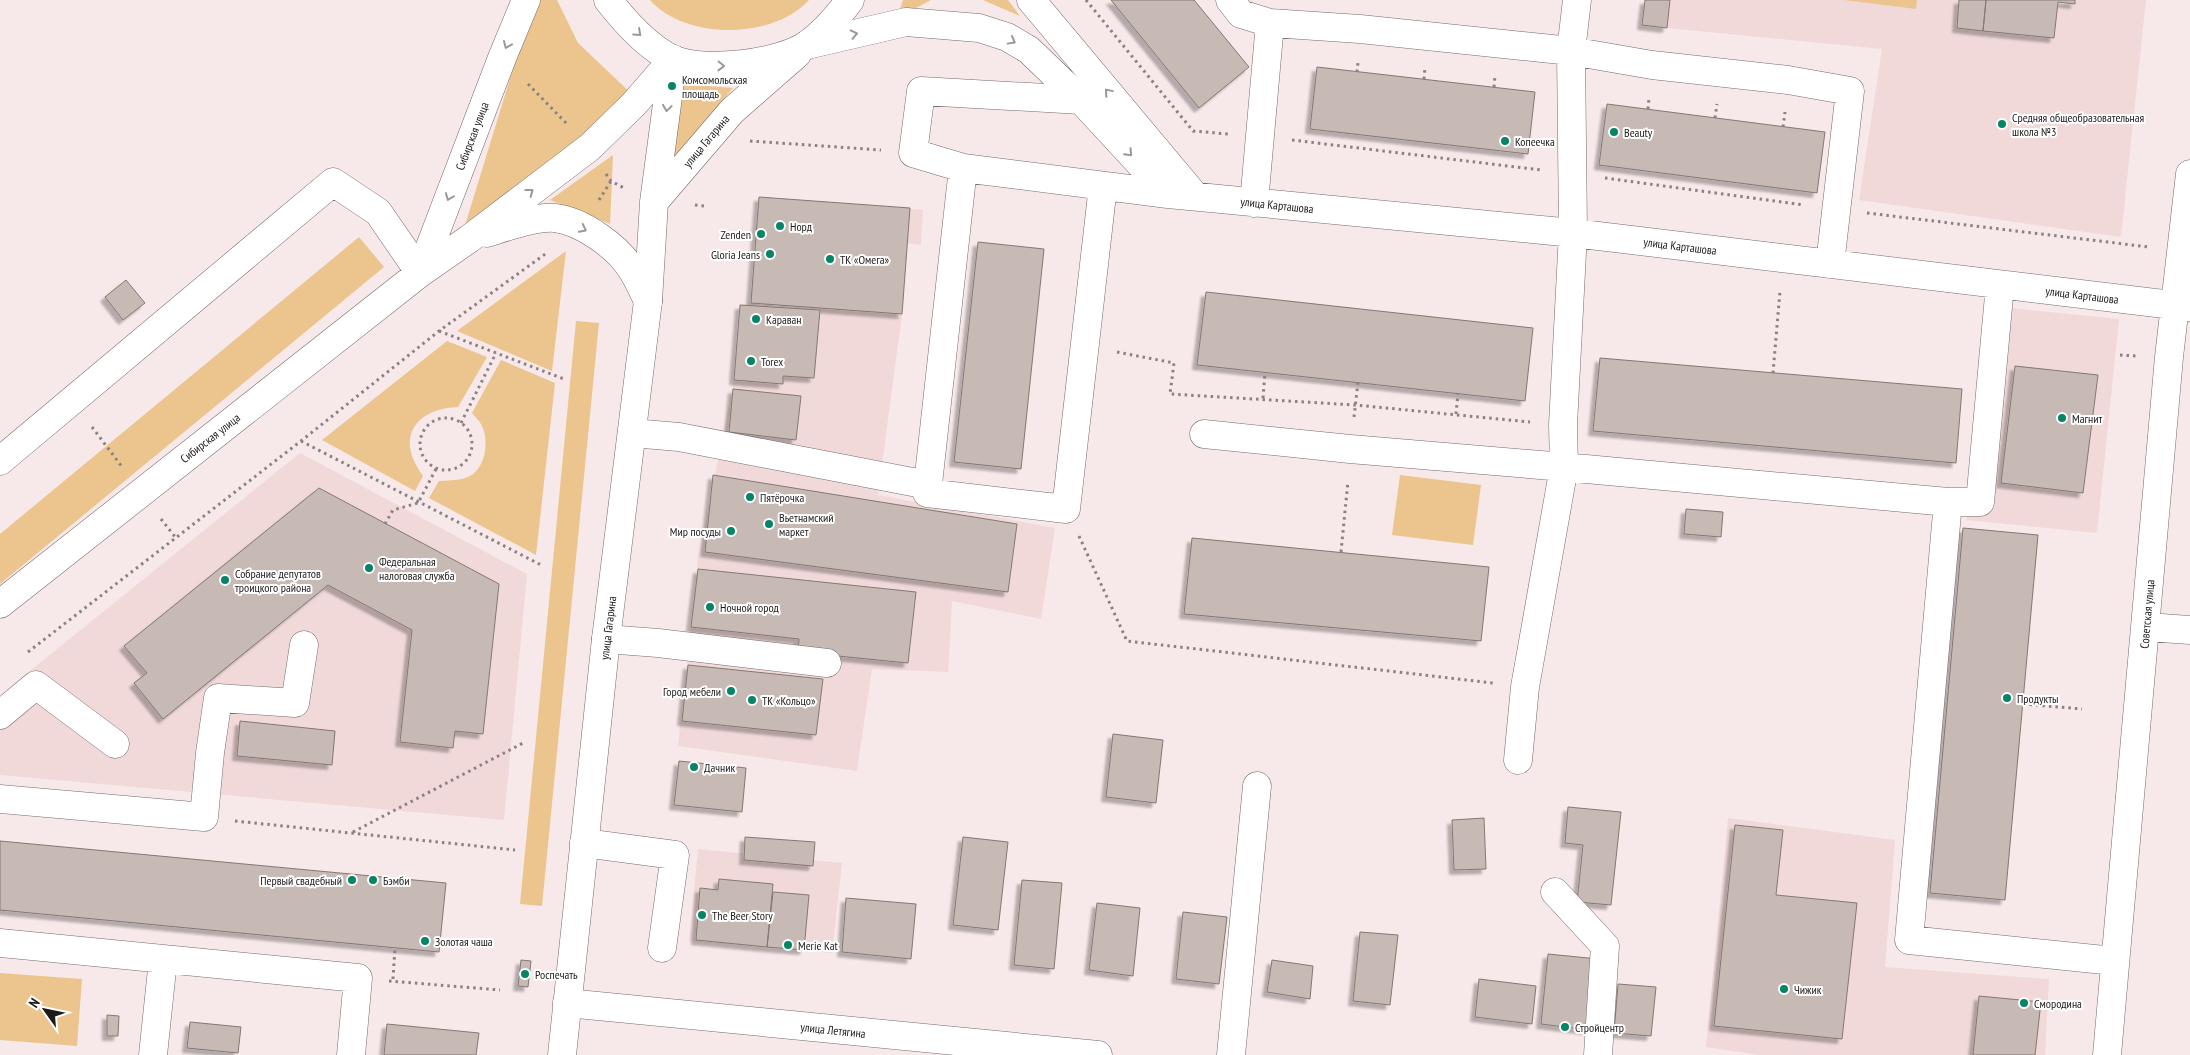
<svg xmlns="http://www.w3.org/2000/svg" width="2190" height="1055" viewBox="0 0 2190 1055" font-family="'PT Sans Narrow',sans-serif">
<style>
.built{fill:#f1d9da}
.green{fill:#ebc58d}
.building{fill:#c7bab5;stroke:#837873;filter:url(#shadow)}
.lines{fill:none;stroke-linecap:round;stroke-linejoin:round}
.minor-casing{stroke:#776a6b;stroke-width:29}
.major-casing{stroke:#776a6b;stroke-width:29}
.path{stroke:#8b8182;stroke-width:3;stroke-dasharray:2.5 4;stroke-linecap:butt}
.minor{stroke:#fff;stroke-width:28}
.major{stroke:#fff;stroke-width:28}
.oneway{stroke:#9a9898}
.poi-dot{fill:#068566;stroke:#fff;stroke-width:2}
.labels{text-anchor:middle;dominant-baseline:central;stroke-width:4;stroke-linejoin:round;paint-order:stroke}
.poi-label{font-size:12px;fill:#1f1a1a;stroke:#fff;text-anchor:start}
.street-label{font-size:12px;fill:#1f1a1a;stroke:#fff}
</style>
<defs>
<filter id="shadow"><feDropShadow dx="-4.5" dy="4.5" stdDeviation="1" flood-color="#0004"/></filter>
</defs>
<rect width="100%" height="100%" fill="#f7e8e9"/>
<path class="built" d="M 1670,0 L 2146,0 L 2121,237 L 1859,200 L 1882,49 L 1667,28 Z
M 759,197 L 923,210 L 921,245 L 907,243 L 902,314 L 878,495 L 1055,528 L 1041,619 L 952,601 L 948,672 L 872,669 L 857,771 L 678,746 L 698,559 L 734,380 L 740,305 L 751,303 Z
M 1989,306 L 2119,319 L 2097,533 L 1967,520 Z
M 300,453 L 527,574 L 504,820 L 0,775 L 0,695 Z
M 1728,818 L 1895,840 L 1885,967 L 2049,979 L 2045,1055 L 1759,1055 L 1706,1047 Z
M 698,849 L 842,863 L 832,953 L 689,941 Z"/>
<path class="green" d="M 534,0 L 557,0 L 578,43 L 634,96 L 463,232 Z
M 650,0 L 809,0 C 773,40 685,40 650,0 Z
M 903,0 L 931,0 L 897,18 Z
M 983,0 L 1008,0 L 1020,16 Z
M 1844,0 L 1917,0 L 1916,9 Z
M 683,84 L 733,88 L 671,160 Z
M 613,155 L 610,224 L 550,200 Z
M 359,237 L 384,267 L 0,584 L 0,534 Z
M 566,251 L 552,371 L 457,331 Z
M 576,321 L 599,323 L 542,906 L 520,904 Z
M 447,341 L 487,357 L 458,407 C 414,409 395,439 423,476 L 415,491 L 322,440 Z
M 501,360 L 555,383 L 536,555 L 429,498 L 439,481 C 450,480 461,481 470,476 C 486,467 489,440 482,426 C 480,421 475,417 472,413 Z
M 1400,475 L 1481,485 L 1473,545 L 1392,535 Z
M 0,973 L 82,979 L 77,1046 L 0,1040 Z"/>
<path class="building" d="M 1111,0 L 1194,0 L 1249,67 L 1199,108 Z
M 1645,0 L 1670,0 L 1667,28 L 1642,25 Z
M 1959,0 L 1986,0 L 1983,31 L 1957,28 Z
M 1986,0 L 2075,0 L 2075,4 L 2058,2 L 2054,38 L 1983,31 Z
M 1317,67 L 1535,92 L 1528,154 L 1310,129 Z
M 1607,104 L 1825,132 L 1817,193 L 1599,165 Z
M 759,197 L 910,208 L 902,314 L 751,303 Z
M 978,242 L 1044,249 L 1021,469 L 954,462 Z
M 126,280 L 145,303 L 123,320 L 105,297 Z
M 1206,292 L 1533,328 L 1525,401 L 1197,365 Z
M 740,305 L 820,310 L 814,378 L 783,376 L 783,384 L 734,380 Z
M 1600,358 L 1962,389 L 1956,463 L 1593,431 Z
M 2015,366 L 2098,375 L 2083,493 L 2001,483 Z
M 733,389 L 801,396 L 796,440 L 729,432 Z
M 713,475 L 1017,524 L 1008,592 L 705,552 Z
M 319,488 L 499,584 L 483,734 L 455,731 L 453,748 L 400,742 L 412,630 L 328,585 L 163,719 L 134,683 L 147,673 L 124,646 Z
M 1686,509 L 1723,512 L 1721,537 L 1684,534 Z
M 1963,528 L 2038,535 L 2005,900 L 1930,893 Z
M 1192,538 L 1489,567 L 1481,641 L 1184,614 Z
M 698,569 L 916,592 L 908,663 L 798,652 L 799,639 L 691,627 Z
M 688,665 L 823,679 L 816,735 L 682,721 Z
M 240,721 L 335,731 L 332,765 L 237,756 Z
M 1113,734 L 1163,740 L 1156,803 L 1106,797 Z
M 679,761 L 746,768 L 742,812 L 674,805 Z
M 1568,807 L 1621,812 L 1611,905 L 1577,902 L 1583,845 L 1565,843 Z
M 1484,818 L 1486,869 L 1454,870 L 1452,820 Z
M 1735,825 L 1783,830 L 1776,895 L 1857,903 L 1842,1039 L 1714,1026 Z
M 745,837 L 815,842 L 813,866 L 744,860 Z
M 963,837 L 1008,842 L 998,930 L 953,925 Z
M 0,841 L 446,883 L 439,952 L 0,910 Z
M 719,879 L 773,884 L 767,947 L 696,940 L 700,888 L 718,890 Z
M 1022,880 L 1062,883 L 1054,969 L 1014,965 Z
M 773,892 L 809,895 L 804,950 L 767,947 Z
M 846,898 L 916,904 L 911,959 L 842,952 Z
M 1097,903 L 1140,908 L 1133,976 L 1089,970 Z
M 1183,912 L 1227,917 L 1219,984 L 1176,979 Z
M 1360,932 L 1398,935 L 1390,1005 L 1353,1001 Z
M 1548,954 L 1598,959 L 1590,1030 L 1541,1024 Z
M 521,960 L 531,961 L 528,987 L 518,986 Z
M 1272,960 L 1313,966 L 1310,999 L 1267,992 Z
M 1479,979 L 1536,986 L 1532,1024 L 1475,1017 Z
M 1618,984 L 1656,987 L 1651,1036 L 1614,1033 Z
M 1979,996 L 2041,1002 L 2035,1055 L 1973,1055 Z
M 107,1015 L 119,1016 L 118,1036 L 107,1036 Z
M 190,1022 L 241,1027 L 238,1053 L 187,1048 Z
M 387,1024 L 479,1033 L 476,1055 L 384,1055 Z"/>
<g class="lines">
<g class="minor-casing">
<path id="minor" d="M 1031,0 L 1195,196
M 1230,0 L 1241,14 L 1270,23 L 1360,29 L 1571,51 L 1652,65 L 1788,80 L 1850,91 L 1830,264
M 1577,0 L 1571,51 L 1573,233 L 1563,425 L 1564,467 L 1948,502 L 1909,940 L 2114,961
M 807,45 L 906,22 L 979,28 L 1007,37 L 1029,50 L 1081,100 L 1168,194
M 1081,100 L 921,91 L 913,153 L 963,168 L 1168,194 L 1573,233 L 2190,307
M 963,168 L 927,493 L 1066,509 L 1103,186
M 1254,203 L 1270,23
M 487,233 C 506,227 536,216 555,218 C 582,221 618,247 632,270 C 638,279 643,291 648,301
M 420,273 L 502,58 L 526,0
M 632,433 L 679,437 L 928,485
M 1204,434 L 1350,449 L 1564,467 L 1525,687 L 1518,760
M 0,461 L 333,182 L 378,212 L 420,273
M 1948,502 L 1980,502 L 2000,285
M 0,604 L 420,273 L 469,239 L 590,147 L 634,104 L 673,59
M 2147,627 L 2190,630
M 606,639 L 658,643 L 827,663
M 0,715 L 36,685 L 115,744
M 0,799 L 204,817 L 210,753 L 218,698 L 295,703 L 304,645
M 584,843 L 675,855 L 662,948
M 1555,892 L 1605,946 L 1598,1055
M 0,943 L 358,978 L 351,1055
M 567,1003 L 1098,1055
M 153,1055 L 163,960
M 1231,1055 L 1257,786
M 2107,1055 L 2169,357 L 2190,174"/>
</g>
<g class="major-casing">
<path id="major" d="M 608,0 C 625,22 646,46 672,59 C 703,73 781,64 808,44 C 825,32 838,16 850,0
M 654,202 L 732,111 L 797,54
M 562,1055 L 606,639 L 648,301 L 654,202 L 673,59"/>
</g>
<path class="path" d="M 1086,0 L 1193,131 L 1228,134
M 1357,72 L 1358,62
M 1424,79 L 1425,67
M 528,84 L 567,124
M 1494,87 L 1495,75
M 1648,109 L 1649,98
M 1715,118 L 1717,104
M 1783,127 L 1785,112
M 1292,140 L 1541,170
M 750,141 L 881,150
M 606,174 L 611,181 L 624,188
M 1605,178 L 1804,205
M 599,200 L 611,181
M 695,205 L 704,206
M 1867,213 L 2149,247
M 439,331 L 564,379
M 1117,352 L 1174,363 L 1170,394 L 1355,405 L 1530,422
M 2120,355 L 2137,356
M 1773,373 L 1780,291
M 1263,398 L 1265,372
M 1456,414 L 1458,393
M 1354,417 L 1358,382
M420 444a26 26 0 1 1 52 0a26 26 0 1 1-52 0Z
M 461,423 L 496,353
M 92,427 L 123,468
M 301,441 L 543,566
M 161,519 L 176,538
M 385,524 L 393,510 L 418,503 L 436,469
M 1079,536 L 1127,641 L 1493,683
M 1341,552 L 1348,481
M 28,652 L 301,441 L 439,331 L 548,252
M 2023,704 L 2082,709
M 235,821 L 515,850
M 353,832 L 525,742
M 393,979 L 395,947
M 389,981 L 500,990"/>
<use href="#minor" class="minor"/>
<use href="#major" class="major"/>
</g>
<defs><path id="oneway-chevron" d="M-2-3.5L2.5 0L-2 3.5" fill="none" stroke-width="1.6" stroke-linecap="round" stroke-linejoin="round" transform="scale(1.25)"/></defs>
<g class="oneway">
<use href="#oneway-chevron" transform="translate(638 33) rotate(42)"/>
<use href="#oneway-chevron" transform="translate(854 34) rotate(-13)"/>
<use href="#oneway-chevron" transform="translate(1012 41) rotate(29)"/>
<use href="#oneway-chevron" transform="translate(507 45) rotate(113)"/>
<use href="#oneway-chevron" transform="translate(721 66) rotate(1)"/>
<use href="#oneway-chevron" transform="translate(1108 92) rotate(-130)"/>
<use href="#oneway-chevron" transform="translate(667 108) rotate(98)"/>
<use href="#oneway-chevron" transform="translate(1129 153) rotate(47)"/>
<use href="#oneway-chevron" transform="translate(530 192) rotate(-37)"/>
<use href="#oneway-chevron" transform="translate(449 197) rotate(111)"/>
<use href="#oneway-chevron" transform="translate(583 229) rotate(27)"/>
</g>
<g class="poi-dot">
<circle cx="672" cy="86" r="5"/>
<circle cx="2002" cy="124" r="5"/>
<circle cx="1614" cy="132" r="5"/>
<circle cx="1505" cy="141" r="5"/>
<circle cx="780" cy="226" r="5"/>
<circle cx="761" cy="234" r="5"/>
<circle cx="770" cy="254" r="5"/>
<circle cx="830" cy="259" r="5"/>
<circle cx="756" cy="319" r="5"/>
<circle cx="751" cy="361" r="5"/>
<circle cx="2062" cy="418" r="5"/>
<circle cx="750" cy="497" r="5"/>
<circle cx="769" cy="524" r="5"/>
<circle cx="731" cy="531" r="5"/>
<circle cx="369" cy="568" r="5"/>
<circle cx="225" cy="580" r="5"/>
<circle cx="710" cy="607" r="5"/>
<circle cx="731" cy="691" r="5"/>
<circle cx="2007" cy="698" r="5"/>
<circle cx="752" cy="700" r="5"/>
<circle cx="694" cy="767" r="5"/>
<circle cx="352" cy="880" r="5"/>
<circle cx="373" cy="880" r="5"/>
<circle cx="702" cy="915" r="5"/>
<circle cx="425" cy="941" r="5"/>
<circle cx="788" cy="945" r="5"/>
<circle cx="525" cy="974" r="5"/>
<circle cx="1784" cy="989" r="5"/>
<circle cx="2024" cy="1003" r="5"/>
<circle cx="1565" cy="1027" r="5"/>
</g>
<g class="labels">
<g class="poi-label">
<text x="682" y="79">Комсомольская<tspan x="682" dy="14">площадь</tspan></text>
<text x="2012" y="117">Средняя общеобразовательная<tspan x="2012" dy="14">школа №3</tspan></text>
<text x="1624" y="132">Beauty</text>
<text x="1515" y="141">Копеечка</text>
<text x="790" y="226">Норд</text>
<text x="751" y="234" text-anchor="end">Zenden</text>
<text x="760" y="254" text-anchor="end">Gloria Jeans</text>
<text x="840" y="259">ТК «Омега»</text>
<text x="766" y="319">Караван</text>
<text x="761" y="361">Torex</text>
<text x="2072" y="418">Магнит</text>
<text x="760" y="497">Пятёрочка</text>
<text x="779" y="517">Вьетнамский<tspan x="779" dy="14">маркет</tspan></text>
<text x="721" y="531" text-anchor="end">Мир посуды</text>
<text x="379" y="561">Федеральная<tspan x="379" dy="14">налоговая служба</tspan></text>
<text x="235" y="573">Собрание депутатов<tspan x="235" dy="14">троицкого района</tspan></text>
<text x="720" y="607">Ночной город</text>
<text x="721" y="691" text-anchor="end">Город мебели</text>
<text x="2017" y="698">Продукты</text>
<text x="762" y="700">ТК «Кольцо»</text>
<text x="704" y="767">Дачник</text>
<text x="342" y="880" text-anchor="end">Первый свадебный</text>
<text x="383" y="880">Бэмби</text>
<text x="712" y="915">The Beer Story</text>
<text x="435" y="941">Золотая чаша</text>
<text x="798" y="945">Merie Kat</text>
<text x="535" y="974">Роспечать</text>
<text x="1794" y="989">Чижик</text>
<text x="2034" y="1003">Смородина</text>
<text x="1575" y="1027">Стройцентр</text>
</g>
<g class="street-label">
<text transform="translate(472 136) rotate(-69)">Сибирская улица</text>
<text transform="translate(706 141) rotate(-50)">улица Гагарина</text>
<text transform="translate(1277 205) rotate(6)">улица Карташова</text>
<text transform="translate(1680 246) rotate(7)">улица Карташова</text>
<text transform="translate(2082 295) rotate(7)">улица Карташова</text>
<text transform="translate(210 438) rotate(-38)">Сибирская улица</text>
<text transform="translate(2147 614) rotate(-85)">Советская улица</text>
<text transform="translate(608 628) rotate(-83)">улица Гагарина</text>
<text transform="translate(833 1030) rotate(6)">улица Летягина</text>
</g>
</g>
<g transform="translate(45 1010) rotate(303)" stroke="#ffffff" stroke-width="4" paint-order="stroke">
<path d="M0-4L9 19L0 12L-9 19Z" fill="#1f1a1a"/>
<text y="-8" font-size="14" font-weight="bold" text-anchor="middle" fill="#1f1a1a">N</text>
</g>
</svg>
